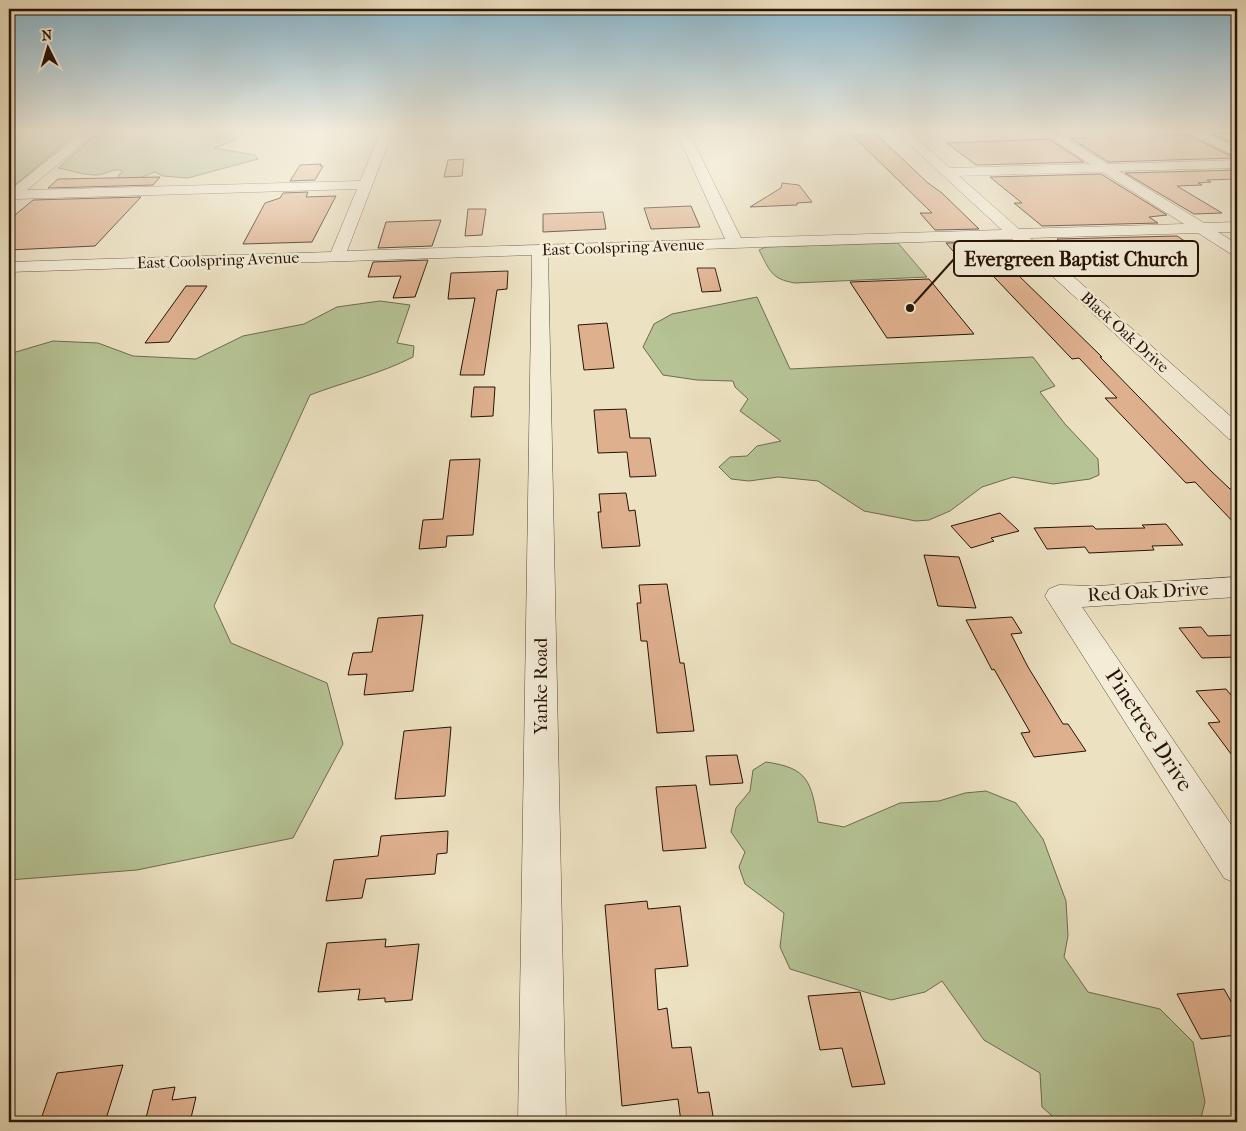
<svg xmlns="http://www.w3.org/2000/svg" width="1246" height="1131" viewBox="0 0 1246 1131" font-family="'IM FELL French Canon',serif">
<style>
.green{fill:#b5c395;stroke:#6e6b4d}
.building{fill:#dfb08e;stroke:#261305}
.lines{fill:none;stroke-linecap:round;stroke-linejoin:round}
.minor-casing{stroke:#584634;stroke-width:1}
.minor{fill:#f3ecd7;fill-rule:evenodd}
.labels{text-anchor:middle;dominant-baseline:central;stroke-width:5;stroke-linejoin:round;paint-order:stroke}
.far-street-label{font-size:16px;fill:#261305;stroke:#f3ecd7}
.street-label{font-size:19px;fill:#261305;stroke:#f3ecd7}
.near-street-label{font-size:22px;fill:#261305;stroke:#f3ecd7}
.leader{fill:none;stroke:#261305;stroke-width:2}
.callout-dot{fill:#261305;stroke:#f3ecd7;stroke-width:2}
.callout{fill:#f3ecd7;stroke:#261305;stroke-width:2}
.callout-label{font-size:20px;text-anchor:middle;font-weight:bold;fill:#261305}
</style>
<rect width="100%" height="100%" fill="#ece1c1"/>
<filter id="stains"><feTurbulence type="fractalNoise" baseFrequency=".004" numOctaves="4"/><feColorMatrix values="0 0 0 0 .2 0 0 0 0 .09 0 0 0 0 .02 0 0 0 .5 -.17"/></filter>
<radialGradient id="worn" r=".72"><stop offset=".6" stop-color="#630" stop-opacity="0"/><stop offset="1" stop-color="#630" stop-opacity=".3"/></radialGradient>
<path class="green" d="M 9,131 L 79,131 L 9,190 Z
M 100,131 L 243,131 L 236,140 L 214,148 L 255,155 L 258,159 L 188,178 L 163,176 L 155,172 L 137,179 L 119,181 L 118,176 L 123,171 C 113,167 106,175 96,175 C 81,175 71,170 58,168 Z
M 898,243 L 927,277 L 795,283 C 771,279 770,271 759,250 L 766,247 Z
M 757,297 L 790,369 L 1033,357 L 1055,386 L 1040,392 L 1065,424 L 1098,459 L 1099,475 L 1090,479 L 1053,484 L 1013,477 L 982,487 L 950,511 L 929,520 L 916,521 L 864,511 L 818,481 L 778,477 L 749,481 L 731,479 L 719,467 L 730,457 L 747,456 L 757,446 L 781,441 L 740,411 L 748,399 L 735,387 L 733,381 L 697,380 L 663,375 L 643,347 L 654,324 L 672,314 Z
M 380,301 L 410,305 L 397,343 L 414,346 L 413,357 C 380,374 344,382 310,395 L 214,606 L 231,643 L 327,683 L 343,744 L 293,838 L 137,870 L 9,880 L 9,354 L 53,341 L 98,343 L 133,356 L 196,359 L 243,336 L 304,324 L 337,307 Z
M 766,762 C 809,768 811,782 818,822 L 844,827 L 900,803 L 939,801 L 965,793 L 986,791 L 1016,803 L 1043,839 L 1066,901 L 1068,936 L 1064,957 L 1088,992 L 1160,1009 L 1193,1042 L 1205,1102 L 1200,1122 L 1059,1122 L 1042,1107 L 1040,1073 L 984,1040 L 942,981 L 925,992 L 891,1000 L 790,969 L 780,947 L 784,913 L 745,884 L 739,867 L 745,852 L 731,832 L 736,808 L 750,791 L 753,770 Z"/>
<path class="building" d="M 1074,131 L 1152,131 L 1157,134 L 1188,135 L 1235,158 L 1108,162 L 1070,138 L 1086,138 Z
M 1237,133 L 1237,146 L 1212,134 Z
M 876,134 L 928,183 L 942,193 L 979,229 L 935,230 L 920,213 L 932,213 L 852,135 Z
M 1049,139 L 1084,162 L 976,165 L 947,143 Z
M 464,159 L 462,176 L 444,177 L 448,160 Z
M 321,164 L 320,166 L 323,166 L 315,180 L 290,181 L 300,165 Z
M 1237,170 L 1237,179 L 1207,180 L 1211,182 L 1198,183 L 1202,185 L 1177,186 L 1222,213 L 1194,214 L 1125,173 Z
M 1101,174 L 1167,215 L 1149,217 L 1158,223 L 1042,226 L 1014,203 L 1022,203 L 990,177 Z
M 160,177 L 153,185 L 48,188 L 58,179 Z
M 782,183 L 799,185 L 812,202 L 797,203 L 797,205 L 750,207 L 781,188 Z
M 308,192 L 306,197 L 336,196 L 312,242 L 243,244 L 265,203 L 280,198 L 283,193 Z
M 141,197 L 95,246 L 9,250 L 9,220 L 33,200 Z
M 691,206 L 700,227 L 651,229 L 644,208 Z
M 468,209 L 486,209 L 482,235 L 465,236 Z
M 603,212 L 606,229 L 543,232 L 543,214 Z
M 441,220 L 432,246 L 378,248 L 386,222 Z
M 1177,236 L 1197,249 L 1075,255 L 1057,239 Z
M 992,242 L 1013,263 L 1011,263 L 1017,270 L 1014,271 L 1102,357 L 1100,357 L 1211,471 L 1230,489 L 1237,489 L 1237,526 L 1195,482 L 1186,483 L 1105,398 L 1117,398 L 1079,358 L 1072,359 L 976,258 L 959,258 L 946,243 Z
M 428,260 L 415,297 L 393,298 L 401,276 L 368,277 L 373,262 Z
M 697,268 L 715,268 L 721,291 L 702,292 Z
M 508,271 L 507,289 L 497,290 L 484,375 L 460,375 L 475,298 L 448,299 L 451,273 Z
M 929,279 L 974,334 L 887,338 L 850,282 Z
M 186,286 L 207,286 L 169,342 L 145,343 Z
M 607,323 L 614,368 L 584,370 L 578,325 Z
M 474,387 L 495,387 L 493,416 L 471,417 Z
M 626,409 L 630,438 L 650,438 L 656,476 L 630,477 L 627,452 L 598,453 L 594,410 Z
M 480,459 L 473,535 L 447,536 L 446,547 L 419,549 L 423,520 L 443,519 L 450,460 Z
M 626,493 L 629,511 L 635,510 L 640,546 L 602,548 L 598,512 L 601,512 L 599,494 Z
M 1000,513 L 1019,531 L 991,538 L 994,541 L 971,548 L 951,526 Z
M 1166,524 L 1183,545 L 1152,546 L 1154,550 L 1089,553 L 1085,547 L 1047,549 L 1034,528 L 1093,526 L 1096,529 L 1145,528 L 1142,525 Z
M 924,555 L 959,557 L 976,608 L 938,606 Z
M 667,584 L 680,663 L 684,663 L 694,731 L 657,733 L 647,641 L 641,641 L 637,603 L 641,603 L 639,585 Z
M 423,615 L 413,691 L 364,695 L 367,674 L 348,675 L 353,653 L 372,652 L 378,618 Z
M 1012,617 L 1022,633 L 1011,634 L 1028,667 L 1063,724 L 1068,724 L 1086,751 L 1034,757 L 1021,733 L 1030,732 L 994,669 L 992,670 L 966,620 Z
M 1201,627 L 1208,636 L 1237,635 L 1237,657 L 1202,658 L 1179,628 Z
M 1226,689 L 1237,702 L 1237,762 L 1208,723 L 1220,722 L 1196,691 Z
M 451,727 L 445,796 L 395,799 L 404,731 Z
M 737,755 L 743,783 L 710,785 L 706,756 Z
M 696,785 L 706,848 L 663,851 L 656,787 Z
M 448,831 L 447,853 L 437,854 L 435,874 L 366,879 L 362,898 L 326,901 L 334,860 L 378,856 L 381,836 Z
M 647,901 L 648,909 L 680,906 L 688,966 L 655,969 L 658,1010 L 667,1008 L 672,1048 L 691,1047 L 698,1093 L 709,1092 L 714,1122 L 681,1122 L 678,1099 L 622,1106 L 605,905 Z
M 386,939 L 385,947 L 419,944 L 412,1000 L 385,1002 L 385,998 L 358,1000 L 360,989 L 318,992 L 327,943 Z
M 1224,989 L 1237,1012 L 1237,1035 L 1201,1039 L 1177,994 Z
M 860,992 L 885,1084 L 852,1087 L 842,1048 L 820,1050 L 808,996 Z
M 123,1065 L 105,1122 L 40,1122 L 57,1073 Z
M 175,1087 L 172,1100 L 196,1097 L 190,1122 L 145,1122 L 153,1090 Z"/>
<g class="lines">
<g class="minor-casing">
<path id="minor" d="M 84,131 L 98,131 L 27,190 L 360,181 L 381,131 L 393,131 L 347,251 L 725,239 L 676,131 L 688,131 L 741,238 L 1002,230 L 895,131 L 908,131 L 950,168 L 1090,164 L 1040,131 L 1055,131 L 1107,164 L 1237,160 L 1237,168 L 1119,171 L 1204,223 L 1237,222 L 1237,232 L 1218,232 L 1237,244 L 1237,256 L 1231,254 L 1198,233 L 1030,238 L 1237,422 L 1237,441 L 1229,439 L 1012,239 L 548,254 L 566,1122 L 518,1122 L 532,255 L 9,272 L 9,262 L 331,252 L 357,189 L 16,199 L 9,202 L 9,191 ZM 1102,172 L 1184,224 L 1019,229 L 959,176 Z
M 1185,131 L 1201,131 L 1237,148 L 1237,157 Z
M 1237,577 L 1237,597 L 1082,607 L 1237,833 L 1237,884 L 1224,878 L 1045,596 L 1049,589 L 1059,585 L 1097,586 Z"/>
</g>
<use href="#minor" class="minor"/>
</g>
<linearGradient id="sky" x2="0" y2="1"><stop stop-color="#88b8d1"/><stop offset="0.45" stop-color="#f6f2e3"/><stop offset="1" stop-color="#f6f2e3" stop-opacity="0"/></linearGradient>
<rect width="1246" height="290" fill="url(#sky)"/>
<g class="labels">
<g class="far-street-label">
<text transform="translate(623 247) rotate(-2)">East Coolspring Avenue</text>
<text transform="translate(218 260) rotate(-2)">East Coolspring Avenue</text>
<text transform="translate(1125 332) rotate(42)">Black Oak Drive</text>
</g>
<g class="street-label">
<text transform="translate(1148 592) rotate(-3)">Red Oak Drive</text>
<text transform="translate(541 686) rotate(-90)">Yanke Road</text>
</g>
<g class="near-street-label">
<text transform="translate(1149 730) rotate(57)">Pinetree Drive</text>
</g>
</g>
<path class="leader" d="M910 308L954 259"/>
<circle class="callout-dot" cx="910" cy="308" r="5"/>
<rect class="callout" x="954" y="241" width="244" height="35" rx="5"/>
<g class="callout-label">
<text x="1076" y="266">Evergreen Baptist Church</text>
</g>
<rect width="1246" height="1131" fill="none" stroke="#ece1c1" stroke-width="30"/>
<rect x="10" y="10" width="1226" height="1111" fill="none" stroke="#261305" stroke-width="2.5"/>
<rect x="15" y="15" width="1216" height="1101" fill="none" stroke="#261305"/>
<g transform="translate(48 48) rotate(355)" stroke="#f3ecd7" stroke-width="4" paint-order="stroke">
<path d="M0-4L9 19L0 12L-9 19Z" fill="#261305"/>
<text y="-8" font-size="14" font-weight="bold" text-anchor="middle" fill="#261305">N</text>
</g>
<rect width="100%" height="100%" filter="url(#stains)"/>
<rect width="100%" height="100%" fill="url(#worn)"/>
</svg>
